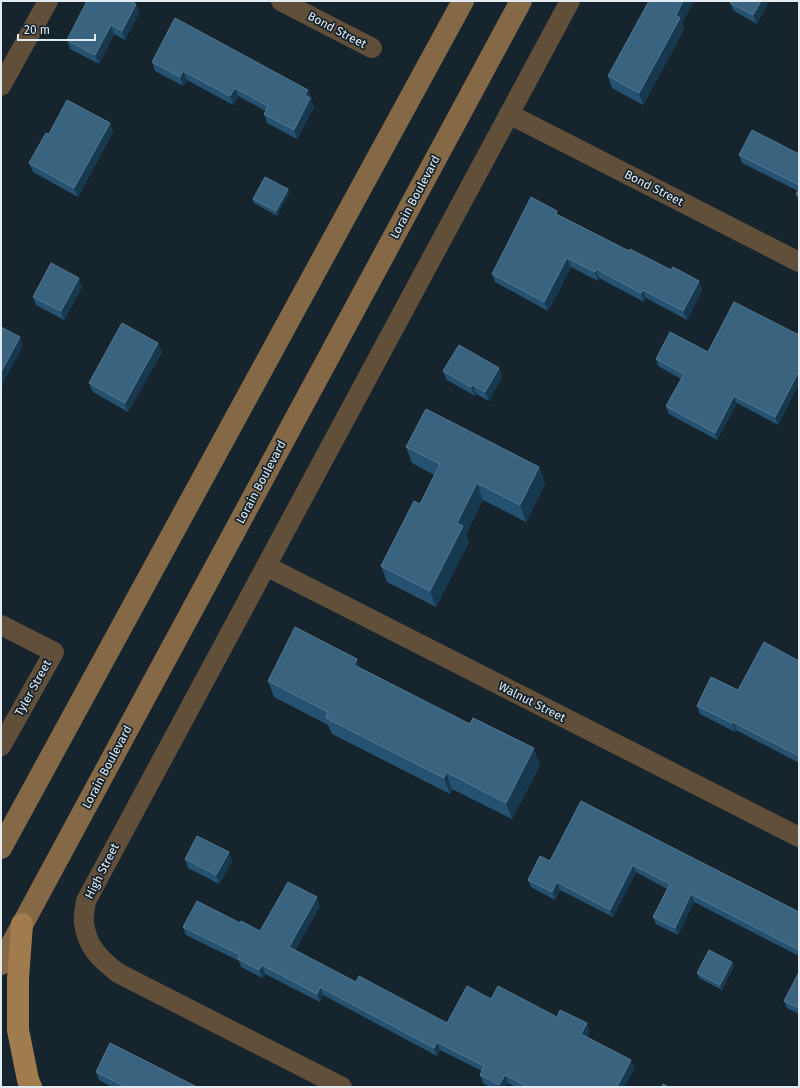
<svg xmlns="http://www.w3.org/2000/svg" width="800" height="1088" viewBox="0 0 800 1088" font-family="'Fira Sans',sans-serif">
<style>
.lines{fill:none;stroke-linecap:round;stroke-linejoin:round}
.street{stroke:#614f39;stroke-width:20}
.secondary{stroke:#856845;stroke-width:22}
.primary{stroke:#a07b4d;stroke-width:22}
.wall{fill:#245270}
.shaded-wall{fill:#16394f}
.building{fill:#39637e;stroke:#537890}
.labels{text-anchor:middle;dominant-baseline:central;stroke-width:3.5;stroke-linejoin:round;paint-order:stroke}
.street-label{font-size:12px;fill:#e2ebf2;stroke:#16242d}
</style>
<rect width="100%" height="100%" fill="#16242d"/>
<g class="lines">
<path class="street" d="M 281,1 L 372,48
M 1,86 L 48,1
M 509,114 L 799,262
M 266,566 L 799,837
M 1,625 L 54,652 L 1,746
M 342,1087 L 118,973 C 100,959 87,947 84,923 C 83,916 85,908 86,901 L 570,1"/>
<path class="secondary" d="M 1,848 L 463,1
M 1,964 L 521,1"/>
<path class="primary" d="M 22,924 L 18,979 L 18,1030 L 28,1080 L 31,1087"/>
</g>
<path class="wall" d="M 649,1 L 694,1 L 682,23 L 684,30 L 643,105 L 612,88 L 608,76 Z
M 769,1 L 757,24 L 734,11 L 730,3 Z
M 136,4 L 139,13 L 125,40 L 114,34 L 99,64 L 70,49 L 67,40 Z
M 152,62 L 312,98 L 311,100 L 314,107 L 297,139 L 267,123 L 264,114 L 266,111 L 238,96 L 233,105 L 187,80 L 183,86 L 155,71 Z
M 110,123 L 113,132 L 78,197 L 33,172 L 29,163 L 49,134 Z
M 799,154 L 799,202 L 796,194 L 798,191 L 742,163 L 739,155 Z
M 288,189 L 289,193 L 277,216 L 254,203 L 253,199 Z
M 559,215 L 629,251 L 671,270 L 699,281 L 702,290 L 687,320 L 646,298 L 644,302 L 599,278 L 598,281 L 571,267 L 548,311 L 495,282 L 492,274 Z
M 82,287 L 64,320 L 36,305 L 33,297 Z
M 799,335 L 799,383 L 778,425 L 737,403 L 717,440 L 669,414 L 666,406 L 681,379 L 658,366 L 656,359 L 708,352 Z
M 158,343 L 162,352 L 128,412 L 93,392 L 89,383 Z
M 499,368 L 502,377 L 489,401 L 476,394 L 475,396 L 447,380 L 443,371 Z
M 406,447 L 539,467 L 545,484 L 526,522 L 483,500 L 466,534 L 469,542 L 436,607 L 387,582 L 381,566 L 420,504 L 434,475 L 412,463 Z
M 799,661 L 799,763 L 736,730 L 735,732 L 700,714 L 697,706 L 738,690 Z
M 360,668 L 540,765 L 512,819 L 452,789 L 450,794 L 332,734 L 328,725 L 274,697 L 268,681 Z
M 581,801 L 799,912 L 799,956 L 694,902 L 678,935 L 656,924 L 653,917 L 667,889 L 636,872 L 613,917 L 560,890 L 555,900 L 531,887 L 528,880 L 550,861 Z
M 229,852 L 232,861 L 219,884 L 188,868 L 185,859 Z
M 320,906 L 295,950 L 356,982 L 447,1023 L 491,999 L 557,1017 L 590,1032 L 587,1037 L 634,1069 L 624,1087 L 515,1087 L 508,1083 L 505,1087 L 490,1087 L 483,1083 L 480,1075 L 482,1071 L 440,1050 L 437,1056 L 323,995 L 320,1002 L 265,974 L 262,978 L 241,967 L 239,961 L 186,935 L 183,927 L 240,923 L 260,931 Z
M 732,962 L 734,966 L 722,990 L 699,978 L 697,973 Z
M 799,972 L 799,1014 L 787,1008 L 784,1001 Z
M 96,1072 L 197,1087 L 112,1087 L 99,1080 Z"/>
<path class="shaded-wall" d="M 683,1 L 694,1 L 682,23 L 684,30 L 643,105 L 639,93 L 676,15 Z
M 761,1 L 769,1 L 757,24 L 753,15 Z
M 136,4 L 139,13 L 125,40 L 122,31 Z
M 111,25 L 114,34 L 99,64 L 95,55 Z
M 183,71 L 187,80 L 183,86 L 180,77 Z
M 235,88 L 238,96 L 233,105 L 230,96 Z
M 308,90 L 312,98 L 311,100 L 314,107 L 297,139 L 294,130 L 305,95 Z
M 110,123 L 113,132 L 78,197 L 74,188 Z
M 288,189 L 289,193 L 277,216 L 276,211 Z
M 567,258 L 571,267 L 548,311 L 544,302 Z
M 596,269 L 599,278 L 598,281 L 595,272 Z
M 79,278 L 82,287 L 64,320 L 61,311 Z
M 699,281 L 702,290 L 687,320 L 683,311 Z
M 643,290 L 646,298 L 644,302 L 641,293 Z
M 20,337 L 23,346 L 2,385 L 1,383 L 1,372 Z
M 158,343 L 162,352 L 128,412 L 125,403 Z
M 499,368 L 502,377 L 489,401 L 485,392 Z
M 798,373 L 799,376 L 799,383 L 778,425 L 775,417 Z
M 473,385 L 476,394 L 475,396 L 471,387 Z
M 734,396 L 737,403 L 717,440 L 715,433 Z
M 539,467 L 545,484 L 526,522 L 520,505 Z
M 477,483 L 483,500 L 466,534 L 469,542 L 436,607 L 430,591 L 457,523 Z
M 357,659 L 363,675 L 354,665 Z
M 733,722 L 736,730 L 735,732 L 732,723 Z
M 534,748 L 540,765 L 512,819 L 506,803 Z
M 446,772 L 452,789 L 450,794 L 444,778 Z
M 229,852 L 232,861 L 219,884 L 216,875 Z
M 633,865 L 636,872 L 613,917 L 610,910 Z
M 557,882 L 560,890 L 555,900 L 552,892 Z
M 691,894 L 694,902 L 678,935 L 675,928 Z
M 317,897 L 320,906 L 292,955 L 289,947 Z
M 732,962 L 734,966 L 722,990 L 720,985 Z
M 262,965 L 265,974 L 262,978 L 259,970 Z
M 320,987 L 323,995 L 320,1002 L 317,994 Z
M 587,1023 L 590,1032 L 584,1042 L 581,1034 Z
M 437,1042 L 440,1050 L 437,1056 L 434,1048 Z
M 631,1060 L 634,1069 L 624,1087 L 617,1087 Z
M 505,1075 L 508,1083 L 505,1087 L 500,1087 L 499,1085 Z"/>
<path class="building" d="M 87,1 L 130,1 L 136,4 L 122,31 L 111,25 L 95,55 L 67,40 Z
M 649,1 L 683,1 L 676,15 L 680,18 L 639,93 L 608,76 Z
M 731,1 L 761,1 L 753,15 L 730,3 Z
M 175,18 L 308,90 L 305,95 L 310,98 L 294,130 L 264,114 L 268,106 L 235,88 L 230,96 L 183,71 L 180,77 L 152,62 Z
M 67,100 L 110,123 L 74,188 L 29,163 L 46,133 L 49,134 Z
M 752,130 L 799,154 L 799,185 L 739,155 Z
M 265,177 L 288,189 L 276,211 L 253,199 Z
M 799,189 L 799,196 L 796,194 Z
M 531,197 L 557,211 L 556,214 L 629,251 L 630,249 L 671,270 L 673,267 L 699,281 L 683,311 L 643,290 L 641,293 L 596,269 L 595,272 L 567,258 L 544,302 L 492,274 Z
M 51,263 L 79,278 L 61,311 L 33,297 Z
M 734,302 L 799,335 L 799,373 L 798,373 L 775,417 L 734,396 L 715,433 L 666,406 L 684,374 L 656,359 L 670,332 L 708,352 Z
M 122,323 L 158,343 L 125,403 L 89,383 Z
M 1,327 L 20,337 L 1,372 Z
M 459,345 L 499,368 L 485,392 L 473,385 L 471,387 L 443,371 Z
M 426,409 L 539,467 L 520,505 L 477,483 L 457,523 L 463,526 L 430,591 L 381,566 L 414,501 L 420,504 L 440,464 L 406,447 Z
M 295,627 L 357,659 L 354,665 L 470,724 L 473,718 L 534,748 L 506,803 L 446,772 L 444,778 L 326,718 L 328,712 L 268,681 Z
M 764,642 L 799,661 L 799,756 L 733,722 L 732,723 L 697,706 L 711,677 L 738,690 Z
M 581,801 L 799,912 L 799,950 L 691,894 L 675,928 L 653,917 L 670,884 L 633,865 L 610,910 L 557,882 L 552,892 L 528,880 L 540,856 L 550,861 Z
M 197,836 L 229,852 L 216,875 L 185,859 Z
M 288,882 L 317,897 L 289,947 L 356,982 L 359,976 L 447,1023 L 467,986 L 491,999 L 498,986 L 557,1017 L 560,1010 L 587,1023 L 581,1034 L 631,1060 L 617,1087 L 528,1087 L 505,1075 L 499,1085 L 480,1075 L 484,1066 L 437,1042 L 434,1048 L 320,987 L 317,994 L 262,965 L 259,970 L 238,959 L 240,955 L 183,927 L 197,901 L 240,923 L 241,921 L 260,931 Z
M 709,950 L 732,962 L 720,985 L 697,973 Z
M 799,972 L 799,1008 L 784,1001 Z
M 110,1043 L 197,1087 L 126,1087 L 96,1072 Z
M 663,1084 L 669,1087 L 662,1087 Z"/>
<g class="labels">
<g class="street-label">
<text transform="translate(337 30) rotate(28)">Bond Street</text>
<text transform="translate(654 188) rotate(27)">Bond Street</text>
<text transform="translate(415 197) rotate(-62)">Lorain Boulevard</text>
<text transform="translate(261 482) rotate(-62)">Lorain Boulevard</text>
<text transform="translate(33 688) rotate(-61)">Tyler Street</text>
<text transform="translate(532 702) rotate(27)">Walnut Street</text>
<text transform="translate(107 767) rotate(-62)">Lorain Boulevard</text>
<text transform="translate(102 871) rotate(-63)">High Street</text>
</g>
</g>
<rect width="800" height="1088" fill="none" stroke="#e2ebf2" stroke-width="4"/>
<path d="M18 34v6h77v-6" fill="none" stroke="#e2ebf2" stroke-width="2"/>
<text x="24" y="34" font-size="12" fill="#e2ebf2" stroke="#16242d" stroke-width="3" paint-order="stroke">20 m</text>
</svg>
